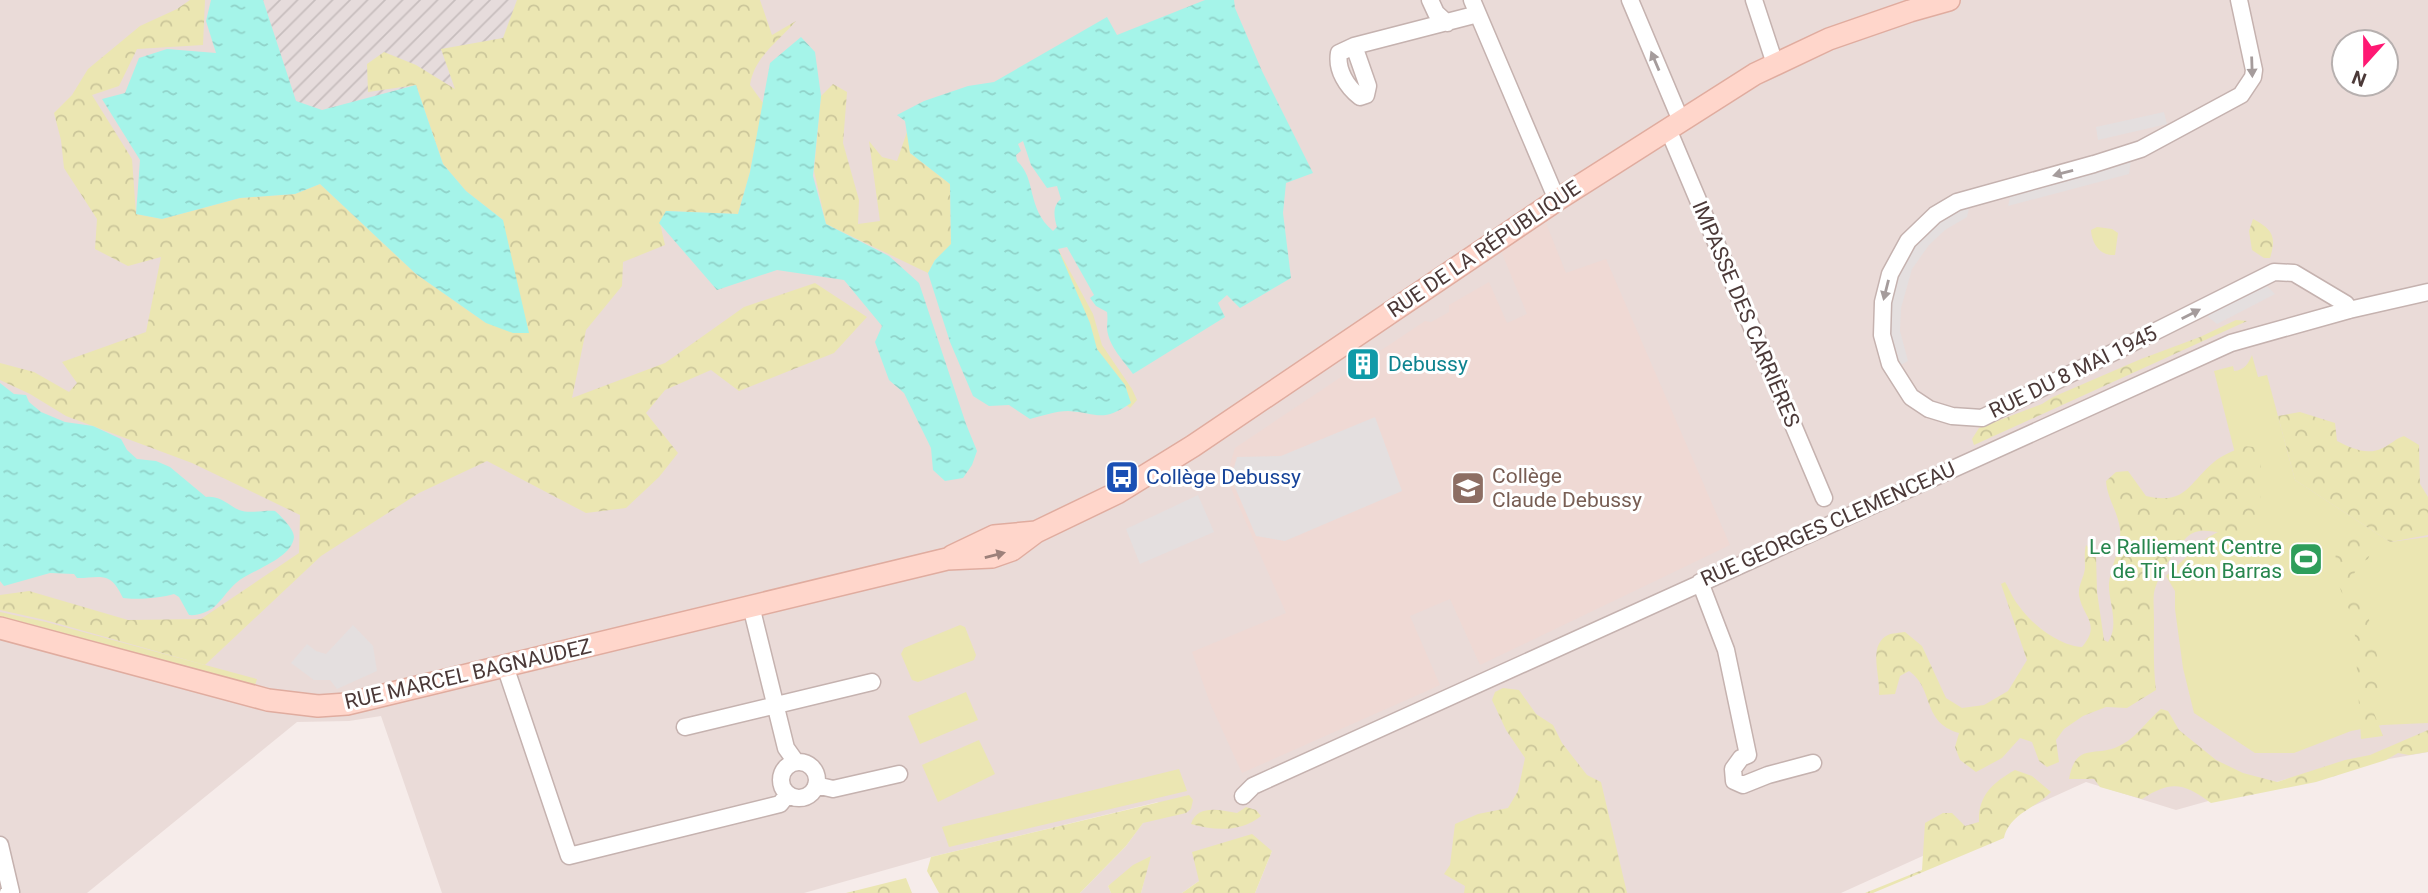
<svg xmlns="http://www.w3.org/2000/svg" width="2428" height="893" viewBox="0 0 2428 893" font-family="Roboto,sans-serif">
<style>
.residential{fill:#eadbd8;fill-rule:evenodd}
.industrial{fill:url(#industrial-furrows)}
.education{fill:#efd9d4}
.grass{fill:#ebe6b2}
.forest{fill:url(#forest-crowns)}
.parking{fill:#e4dfdf}
.water{fill:url(#water-ripples);fill-rule:evenodd}
.lines{fill:none;stroke-linecap:round;stroke-linejoin:round}
.street-casing{stroke:#c5b2af;stroke-width:19}
.secondary-casing{stroke:#e0ac9f;stroke-width:24}
.street{stroke:#fff;stroke-width:16}
.secondary{stroke:#ffd6cb;stroke-width:21}
.oneway{fill:#a59c9c}
.oneway2{fill:#9c807a}
.labels{text-anchor:middle;dominant-baseline:central;stroke-width:6;stroke-linejoin:round;paint-order:stroke}
.street-label{font-size:21px;fill:#4b3938;stroke:#fff}
.culture-label{font-size:21px;fill:#0d838f;stroke:#fff;text-anchor:start}
.education-label{font-size:21px;fill:#785e54;stroke:#fff;text-anchor:start}
.transit-label{font-size:21px;fill:#164399;stroke:#fff;text-anchor:start}
.leisure-label{font-size:21px;fill:#27864d;stroke:#fff;text-anchor:end}
</style>
<defs>
<pattern id="industrial-furrows" width="10" height="10" patternUnits="userSpaceOnUse" patternTransform="scale(1.75)"><rect width="10" height="10" fill="#e6dcdc"/><path d="M-1 1l2-2M0 10L10 0M9 11l2-2" fill="none" stroke="#c7bebe"/></pattern>
<pattern id="forest-crowns" width="20" height="18" patternUnits="userSpaceOnUse" patternTransform="scale(1.75)"><rect width="20" height="18" fill="#ebe6b2"/><path d="M2 6a3 3 0 1 1 6 0M12 15a3 3 0 1 1 6 0" fill="none" stroke="#cbc69a"/></pattern>
<pattern id="water-ripples" width="26" height="14" patternUnits="userSpaceOnUse" patternTransform="scale(1.75)"><rect width="26" height="14" fill="#a5f4e9"/><path d="M2 4q2-2 4 0t4 0M15 11q2-2 4 0t4 0" fill="none" stroke="#90d2c9"/></pattern>
</defs>
<rect width="100%" height="100%" fill="#f6ecea"/>
<path class="residential" d="M 0,0 L 2428,0 L 2428,752 L 2305,774 L 2176,810 L 2086,782 L 1841,893 L 1255,893 L 1272,851 L 1199,881 L 1182,893 L 1141,893 L 1150,857 L 1108,886 L 1111,893 L 1080,893 L 1126,846 L 1158,802 L 931,857 L 804,893 L 442,893 L 381,716 L 349,721 L 297,722 L 87,893 L 0,893 ZM 2344,42 L 2386,42 L 2386,84 L 2344,84 Z"/>
<path class="industrial" d="M 263,0 L 545,0 L 535,4 L 463,80 L 300,114 Z"/>
<path class="education" d="M 1546,223 L 1566,273 L 1606,259 L 1730,545 L 1480,665 L 1450,599 L 1410,616 L 1440,685 L 1242,773 L 1210,703 L 1192,652 L 1286,613 L 1226,477 L 1235,448 L 1425,321 L 1431,322 L 1449,312 L 1449,305 L 1489,282 L 1507,323 L 1527,314 L 1501,251 Z"/>
<path class="grass" d="M 2097,227 L 2112,229 L 2118,233 L 2115,255 C 2100,256 2092,244 2091,230 Z
M 1058,249 L 1093,314 L 1102,345 L 1132,389 L 1137,400 L 1130,408 L 1123,402 L 1092,348 Z
M 2252,355 L 2258,377 L 2267,375 L 2295,480 L 2390,542 L 2428,537 L 2428,723 L 2382,725 L 2351,731 L 2294,753 L 2255,753 L 2194,713 L 2183,668 L 2175,609 L 2175,591 L 2166,576 L 2207,538 L 2256,511 L 2238,465 L 2214,371 L 2233,366 L 2234,371 C 2245,370 2248,364 2252,355 Z
M 0,612 L 46,622 L 257,679 L 255,685 L 0,616 Z
M 960,625 L 965,627 L 976,655 L 974,660 L 918,682 L 912,680 L 901,654 L 904,648 Z
M 966,692 L 978,720 L 920,744 L 908,716 Z
M 979,740 L 995,774 L 938,802 L 922,765 Z
M 1179,769 L 1187,791 L 949,847 L 942,827 Z"/>
<path class="forest" d="M 190,0 L 205,0 L 203,45 L 137,49 L 119,86 L 92,95 L 132,159 L 136,214 L 162,219 L 240,198 L 295,194 L 320,184 L 416,274 L 486,323 L 503,220 L 466,191 L 443,164 L 416,85 L 368,92 L 367,64 L 384,52 L 416,65 L 455,89 L 441,49 L 503,38 L 517,0 L 760,0 L 772,35 L 796,21 C 778,42 754,57 750,85 L 763,103 L 750,172 L 738,214 L 666,211 L 660,223 L 665,245 L 623,262 L 622,286 L 586,330 L 572,398 L 665,363 L 744,307 L 815,283 L 867,317 L 834,353 L 739,391 L 711,370 L 665,390 L 646,413 L 678,453 L 659,477 L 626,508 L 586,513 L 487,461 L 419,493 L 321,556 L 205,665 L 45,620 L 0,610 L 0,595 L 29,591 L 128,620 L 201,619 L 299,553 L 300,515 L 192,463 L 66,416 L 30,394 L 0,380 L 0,363 L 34,372 L 69,392 L 77,383 L 62,362 L 146,332 L 161,257 L 128,266 L 95,249 L 97,219 L 64,168 L 61,140 L 54,113 L 72,95 L 88,69 L 140,26 L 177,9 Z
M 833,84 L 847,92 L 843,143 L 859,200 L 858,224 L 880,221 L 869,141 L 882,157 L 897,161 L 907,132 L 910,153 L 950,184 L 951,245 L 935,260 L 928,273 L 826,224 L 814,171 L 821,96 Z
M 2253,219 C 2272,229 2277,236 2270,258 L 2264,258 L 2252,250 L 2249,231 Z
M 2236,320 L 2247,321 L 1974,445 L 1972,439 L 1979,428 L 2042,404 L 2053,397 L 2141,359 L 2200,337 Z
M 2300,412 L 2335,423 L 2337,441 C 2351,448 2367,456 2383,448 C 2391,444 2395,439 2404,436 L 2419,445 L 2420,484 L 2428,497 L 2428,535 L 2390,542 L 2295,480 L 2278,416 Z
M 2243,446 L 2254,447 C 2263,465 2263,479 2260,499 C 2251,563 2210,515 2187,537 C 2176,548 2157,577 2154,593 C 2153,601 2154,611 2154,620 C 2154,643 2153,667 2156,690 L 2127,708 L 2106,707 L 2083,716 L 2064,729 L 2056,740 L 2059,762 L 2047,767 L 2039,761 L 2032,742 L 2020,738 L 2002,758 L 1976,772 L 1960,760 L 1955,747 L 1959,733 C 1921,722 1935,689 1909,671 L 1900,676 L 1895,694 L 1879,695 C 1881,677 1867,645 1888,635 C 1892,633 1900,633 1905,632 L 1922,646 L 1946,698 L 1962,708 L 1984,705 L 2008,691 L 2027,660 L 2001,584 L 2005,582 C 2010,590 2013,599 2019,606 C 2032,625 2060,646 2082,647 C 2102,624 2082,616 2079,595 C 2078,585 2084,578 2085,568 C 2085,560 2084,553 2086,545 L 2096,555 L 2097,592 L 2104,640 L 2108,642 C 2120,625 2108,601 2109,583 C 2111,564 2122,548 2120,529 C 2118,512 2107,498 2106,481 L 2116,472 L 2128,471 L 2146,496 C 2186,505 2187,485 2214,462 C 2222,455 2234,451 2243,446 Z
M 2347,537 L 2361,539 L 2371,552 L 2368,559 L 2360,563 L 2350,581 L 2353,593 L 2368,615 L 2378,660 L 2375,677 L 2380,687 L 2374,713 L 2383,736 L 2361,739 L 2354,621 L 2339,586 L 2335,552 L 2338,542 Z
M 1503,688 L 1519,690 L 1536,714 L 1553,725 L 1562,743 L 1587,775 L 1601,782 L 1627,893 L 1464,893 L 1465,886 L 1444,874 L 1450,865 L 1455,824 L 1478,814 L 1508,808 L 1518,791 L 1525,758 L 1506,730 L 1492,700 L 1495,692 Z
M 2161,709 L 2168,711 L 2179,730 L 2216,760 L 2243,773 L 2277,782 L 2345,760 L 2370,755 L 2428,730 L 2428,752 L 2409,755 L 2398,753 L 2386,760 L 2316,782 L 2211,803 C 2184,783 2171,780 2142,799 L 2100,787 L 2094,779 L 2069,779 C 2076,741 2095,758 2119,746 C 2136,739 2147,720 2161,709 Z
M 2015,770 L 2032,776 L 2051,792 C 2036,808 2009,814 2004,838 L 1873,893 L 1865,893 L 1922,870 L 1925,823 L 1943,813 L 1952,813 L 1965,826 L 1979,822 C 1978,796 1992,783 2015,770 Z
M 1189,795 L 1193,800 L 1191,809 L 1186,813 L 1143,823 L 1126,846 L 1080,893 L 939,893 L 927,871 L 931,857 Z
M 1246,807 L 1256,810 L 1261,816 C 1241,832 1215,831 1191,824 C 1198,803 1222,811 1237,813 Z
M 1252,834 L 1272,851 L 1255,893 L 1182,893 L 1199,881 L 1192,852 Z
M 1151,856 L 1141,893 L 1111,893 L 1108,886 L 1133,865 Z
M 906,878 L 912,893 L 846,893 Z"/>
<path class="parking" d="M 2164,112 L 2167,124 L 2098,140 L 2096,127 Z
M 2131,160 L 2129,174 L 2008,206 L 2011,193 Z
M 1970,204 L 1967,217 L 1945,230 L 1929,245 L 1912,269 L 1901,308 L 1900,331 L 1908,361 L 1897,367 L 1890,346 L 1889,295 L 1910,247 L 1937,220 Z
M 2265,284 L 2275,294 L 2217,324 L 2207,316 Z
M 1375,417 L 1402,491 L 1285,541 L 1256,536 L 1231,478 L 1237,457 L 1281,456 Z
M 1198,495 L 1214,532 L 1140,564 L 1126,529 Z
M 353,625 L 373,646 L 377,671 L 337,689 L 330,680 L 314,680 L 291,663 L 307,644 L 316,651 L 326,654 Z"/>
<path class="water" d="M 211,0 L 263,0 L 296,101 L 322,110 L 416,85 L 443,164 L 466,191 L 503,220 L 529,333 L 513,333 L 486,323 L 416,274 L 320,184 L 295,194 L 240,198 L 162,219 L 136,214 L 140,160 L 102,99 L 125,93 L 139,58 L 167,49 L 216,53 L 206,21 Z
M 1205,0 L 1234,0 L 1235,8 L 1262,71 L 1313,173 L 1286,183 L 1283,213 L 1291,278 L 1240,308 L 1227,295 L 1218,303 L 1225,317 L 1133,374 C 1124,361 1109,347 1107,329 C 1107,323 1108,319 1107,312 L 1096,306 L 1090,298 L 1094,295 L 1067,247 L 1058,249 L 1090,323 L 1097,349 L 1125,385 L 1131,403 C 1102,423 1098,413 1068,411 C 1056,411 1041,416 1030,419 L 1009,405 L 989,406 L 973,396 L 950,342 L 928,273 L 935,260 L 951,244 L 950,184 L 910,153 L 905,121 L 897,115 L 924,101 L 968,86 L 994,82 L 1107,17 L 1117,35 ZM 1023,141 L 1031,165 L 1047,188 L 1057,186 L 1061,199 C 1052,206 1054,217 1057,227 L 1053,231 C 1026,208 1037,179 1017,161 L 1016,155 L 1021,151 L 1018,144 Z
M 801,37 L 815,52 L 821,96 L 813,176 L 826,224 L 889,256 L 919,283 L 966,424 L 977,451 L 972,465 L 963,478 L 945,481 L 933,470 L 931,448 L 904,393 L 889,380 L 875,342 L 882,326 L 844,280 L 777,270 L 717,290 L 659,223 L 666,211 L 738,214 L 750,172 L 770,63 Z
M 0,383 L 14,394 L 26,395 L 29,402 L 41,412 L 65,422 L 93,426 L 121,439 L 127,450 L 137,459 L 156,461 L 170,467 L 206,497 C 220,495 228,505 239,510 C 249,514 264,510 275,511 C 281,516 294,529 294,537 C 292,559 251,570 236,583 C 228,590 222,600 214,607 C 208,612 197,616 189,615 L 179,597 L 174,594 C 162,598 135,600 123,598 C 110,570 101,578 77,578 L 74,574 L 50,573 L 4,586 L 0,581 Z"/>
<g class="lines">
<g class="street-casing">
<path id="street" d="M 1430,0 L 1436,13 L 1447,23
M 1472,0 L 1557,200
M 1630,0 L 1681,121
M 1754,0 L 1775,64
M 2239,0 L 2254,70 L 2253,77 L 2241,95 L 2141,149 L 2094,164 L 1957,202 L 1935,215 L 1908,241 L 1890,274 L 1883,302 L 1882,335 L 1890,364 L 1911,397 L 1929,409 L 1952,416 L 1982,418 L 2274,272 L 2294,273 L 2346,304 L 2349,310
M 1354,46 L 1368,86 L 1366,95 L 1360,97 C 1347,87 1336,70 1339,53 L 1354,46 L 1478,14
M 1668,129 L 1824,498
M 1700,582 L 1726,650 L 1748,755 L 1741,758 L 1733,769 L 1734,781 L 1743,785 L 1768,775 L 1813,763
M 751,606 L 786,748 L 796,762
M 505,666 L 569,856 L 780,804 L 788,794
M 685,727 L 872,682
M781 780a18 18 0 1 1 36 0a18 18 0 1 1-36 0Z
M 816,785 L 833,789 L 899,774
M 1243,796 L 1253,786 L 2231,343 L 2349,310 L 2428,292
M 0,845 L 11,892 L 8,893"/>
</g>
<g class="secondary-casing">
<path id="secondary" d="M 952,556 L 994,536 L 1036,532
M 0,628 L 268,700 L 318,706 L 347,704 L 947,559 L 992,557 L 1012,550 L 1036,532 L 1117,493 L 1193,446 L 1557,200 L 1755,74 L 1829,39 L 1910,11 L 1949,0"/>
</g>
<use href="#street" class="street"/>
<use href="#secondary" class="secondary"/>
</g>
<defs><path id="oneway-solid" d="M-6-.8H1V-3.2L6.5 0L1 3.2V.8H-6Z" transform="scale(1.75)"/></defs>
<g class="oneway">
<use href="#oneway-solid" transform="translate(1655 61) rotate(-113)"/>
<use href="#oneway-solid" transform="translate(2252 67) rotate(88)"/>
<use href="#oneway-solid" transform="translate(2063 173) rotate(165)"/>
<use href="#oneway-solid" transform="translate(1886 290) rotate(104)"/>
<use href="#oneway-solid" transform="translate(2191 314) rotate(-27)"/>
</g>
<use class="oneway2" href="#oneway-solid" transform="translate(995 555) rotate(-14)"/>
<defs>
<g id="building-square" transform="scale(1.75)"><rect x="-9" y="-9" width="18" height="18" rx="4" fill="#0f9aa8" stroke="#fff"/><path d="M-4-6H4V6H1V3H-1V6H-4ZM-2.5-4.3h1.7v1.8h-1.7ZM.8-4.3h1.7v1.8H.8ZM-2.5-1h1.7V.8h-1.7ZM.8-1h1.7V.8H.8Z" fill="#fff"/></g>
<g id="bus-square" transform="scale(1.75)"><rect x="-9" y="-9" width="18" height="18" rx="4" fill="#1a4fb4" stroke="#fff"/><path d="M-5-6H5V4H4V6H2V4H-2V6H-4V4H-5ZM-3.5-4V0h7V-4ZM-3.5 1.2v1.5H-2V1.2ZM2 1.2v1.5H3.5V1.2Z" fill="#fff"/></g>
<g id="school-square" transform="scale(1.75)"><rect x="-9" y="-9" width="18" height="18" rx="4" fill="#8d6e63" stroke="#fff"/><path d="M0-5L7-2L0 1L-7-2ZM-4 1L0 2.5L4 1V4Q0 6-4 4Z" fill="#fff"/></g>
<g id="stadium-square" transform="scale(1.75)"><rect x="-9" y="-9" width="18" height="18" rx="4" fill="#2e9e5b" stroke="#fff"/><path d="M0-5a6.5 5 0 1 0 0 10a6.5 5 0 1 0 0-10ZM-3.5-1.8h7v3.6h-7Z" fill="#fff"/></g>
</defs>
<g fill-rule="evenodd">
<use href="#building-square" x="1363" y="364"/>
<use href="#bus-square" x="1122" y="477"/>
<use href="#school-square" x="1468" y="488"/>
<use href="#stadium-square" x="2306" y="559"/>
</g>
<g class="labels">
<g class="street-label">
<text transform="translate(1484 249) rotate(-34)">RUE DE LA RÉPUBLIQUE</text>
<text transform="translate(1746 314) rotate(67)">IMPASSE DES CARRIÈRES</text>
<text transform="translate(2073 372) rotate(-26)">RUE DU 8 MAI 1945</text>
<text transform="translate(1828 524) rotate(-24)">RUE GEORGES CLEMENCEAU</text>
<text transform="translate(468 674) rotate(-13)">RUE MARCEL BAGNAUDEZ</text>
</g>
<g class="culture-label">
<text x="1388" y="364">Debussy</text>
</g>
<g class="education-label">
<text x="1492" y="476">Collège<tspan x="1492" dy="24">Claude Debussy</tspan></text>
</g>
<g class="transit-label">
<text x="1146" y="477">Collège Debussy</text>
</g>
<g class="leisure-label">
<text x="2282" y="547">Le Ralliement Centre<tspan x="2282" dy="24">de Tir Léon Barras</tspan></text>
</g>
</g>
<g transform="translate(2365 63) rotate(201)"><circle r="33" fill="#ffffff" stroke="#b7b0af" stroke-width="2"/>
<path d="M0-5L12 26L0 18L-12 26Z" fill="#ff1873"/>
<text y="-10" font-size="19" font-weight="bold" text-anchor="middle" fill="#4b3938">N</text>
</g>
</svg>
